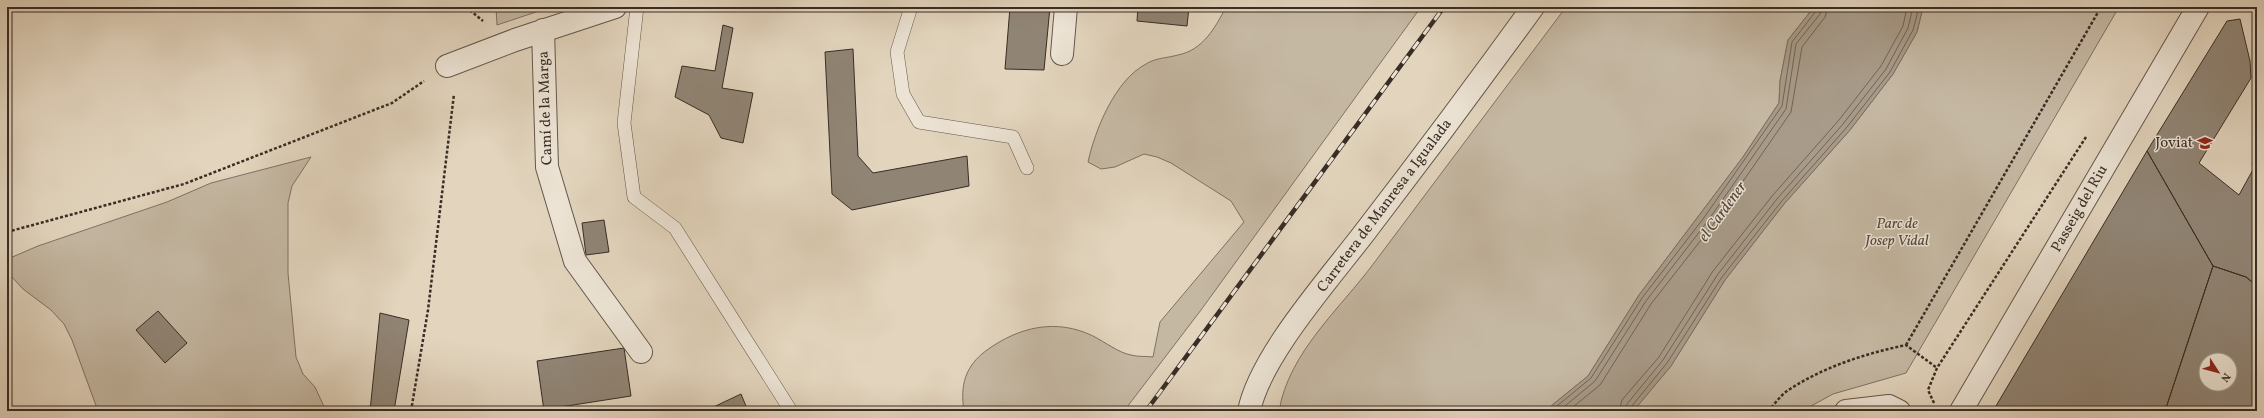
<svg xmlns="http://www.w3.org/2000/svg" width="2264" height="418" viewBox="0 0 2264 418" font-family="Vollkorn,serif">
<style>
.green{fill:#c5b8a3;stroke:#7e7264}
.water{fill:#a89b89;stroke:#7b6f61}
.lines{fill:none;stroke-linecap:round;stroke-linejoin:round}
.shore{stroke:#706457;stroke-width:1}
.building{fill:#908474;stroke:#382d25;fill-rule:evenodd}
.service-casing{stroke:#62574b;stroke-width:14}
.minor-casing{stroke:#62574b;stroke-width:24}
.tertiary-casing{stroke:#62574b;stroke-width:24}
.path{stroke:#382d25;stroke-width:2.5;stroke-dasharray:3 2;stroke-linecap:butt}
.service{stroke:#ece3d4;stroke-width:13}
.minor{stroke:#ece3d4;stroke-width:22}
.tertiary{stroke:#ece3d4;stroke-width:22}
.rail-casing{stroke:#382d25;stroke-width:4.5}
.rail{stroke:#ece3d4;stroke-width:3;stroke-dasharray:9;stroke-linecap:butt}
.labels{text-anchor:middle;dominant-baseline:central;stroke-width:3;stroke-linejoin:round;paint-order:stroke}
.street-label{font-size:15px;fill:#382d25;stroke:#ece3d4}
.poi-label{font-size:15px;fill:#382d25;stroke:#ece3d4;text-anchor:end}
.park-label{font-size:15px;font-style:italic;fill:#54493e;stroke:#ece3d4}
.water-label{font-size:16px;font-style:italic;fill:#54483e;stroke:#ece3d4}
</style>
<rect width="100%" height="100%" fill="#e2d4bd"/>
<filter id="stains"><feTurbulence type="fractalNoise" baseFrequency=".005" numOctaves="4"/><feColorMatrix values="0 0 0 0 .2 0 0 0 0 .09 0 0 0 0 .02 0 0 0 .5 -.17"/></filter>
<radialGradient id="worn" r=".72"><stop offset=".6" stop-color="#630" stop-opacity="0"/><stop offset="1" stop-color="#630" stop-opacity=".3"/></radialGradient>
<path class="green" d="M 496,7 L 551,7 L 497,25 Z
M 1226,7 L 1421,7 L 1201,310 L 1124,411 L 964,411 C 960,385 965,366 987,350 C 1019,327 1056,318 1093,336 C 1105,342 1119,353 1131,355 C 1138,357 1146,356 1153,357 L 1160,322 L 1244,222 L 1231,201 L 1171,163 L 1157,157 L 1144,154 L 1115,167 L 1101,169 L 1088,162 C 1095,130 1115,80 1146,64 C 1155,58 1167,58 1178,55 C 1203,50 1215,28 1226,7 Z
M 1566,7 L 1814,7 L 1788,40 L 1780,81 L 1779,103 L 1743,157 L 1639,295 L 1588,376 L 1545,411 L 1279,411 C 1289,352 1340,309 1374,263 C 1438,178 1502,92 1566,7 Z
M 1923,7 L 2119,7 L 1906,373 L 1833,394 L 1802,411 L 1633,411 L 1671,366 L 1725,280 L 1784,204 L 1850,130 L 1893,74 L 1917,32 Z
M 311,157 L 292,186 L 288,203 L 288,273 L 296,357 L 303,374 L 315,387 L 326,411 L 98,411 L 72,340 L 64,324 L 51,310 L 23,289 L 11,276 L 10,258 L 38,246 L 167,202 L 211,183 Z"/>
<path class="water" d="M 1814,7 L 1923,7 L 1917,32 L 1893,74 L 1850,130 L 1784,204 L 1725,280 L 1671,366 L 1636,408 L 1633,411 L 1545,411 L 1588,376 L 1639,295 L 1743,157 L 1779,103 L 1780,81 L 1788,40 Z"/>
<g class="lines">
<path class="shore" d="M 1551,411 L 1591,378 L 1642,298 L 1703,219 L 1782,106 L 1792,42 L 1816,11 L 1817,7
M 1559,411 L 1595,381 L 1646,301 L 1707,222 L 1786,109 L 1796,44 L 1820,14 L 1822,7
M 1568,411 L 1600,385 L 1651,304 L 1712,226 L 1791,112 L 1802,47 L 1825,17 L 1828,7
M 1619,411 L 1622,400 L 1659,357 L 1713,271 L 1773,195 L 1839,120 L 1881,66 L 1903,26 L 1907,7
M 1625,411 L 1627,404 L 1663,360 L 1718,274 L 1777,199 L 1843,124 L 1886,69 L 1908,28 L 1913,7
M 1630,411 L 1631,407 L 1667,363 L 1722,277 L 1781,202 L 1847,127 L 1890,72 L 1913,30 L 1919,7"/>
</g>
<path class="building" d="M 242,7 L 263,7 L 242,11 Z
M 1010,7 L 1050,7 L 1044,70 L 1005,69 Z
M 1138,7 L 1189,7 L 1187,26 L 1137,21 Z
M 2240,19 L 2250,61 L 2251,78 L 2199,163 L 2239,195 L 2255,166 L 2252,164 L 2257,154 L 2257,286 L 2246,277 L 2213,266 L 2147,151 L 2227,21 Z
M 723,25 L 733,28 L 722,88 L 753,93 L 743,143 L 721,138 L 709,115 L 675,97 L 682,66 L 715,71 Z
M 853,49 L 858,156 L 873,173 L 967,156 L 969,186 L 852,210 L 832,194 L 825,52 Z
M 2147,151 L 2213,266 L 2165,411 L 1993,411 Z
M 604,220 L 609,252 L 586,255 L 582,223 Z
M 2213,266 L 2246,277 L 2257,286 L 2257,411 L 2165,411 ZM 2206,360 L 2230,360 L 2230,384 L 2206,384 Z
M 158,311 L 187,343 L 165,363 L 136,330 Z
M 380,313 L 409,320 L 394,411 L 370,411 Z
M 624,348 L 631,396 L 554,408 L 554,411 L 544,411 L 537,361 Z
M 741,394 L 748,411 L 705,411 Z"/>
<g class="lines">
<g class="service-casing">
<path id="service" d="M 637,7 L 624,123 L 634,197 L 675,228 L 791,411
M 911,7 L 897,52 L 903,94 L 919,122 L 1013,137 L 1027,168"/>
</g>
<g class="minor-casing">
<path id="minor" d="M 543,30 L 547,167 L 575,261 L 641,352
M 1062,54 L 1066,7
M 447,66 L 515,40 L 615,7"/>
</g>
<g class="tertiary-casing">
<path id="tertiary" d="M 1249,411 C 1260,356 1330,278 1365,232 C 1422,158 1478,83 1533,7
M 1846,411 L 1889,406 L 1899,411
M 1961,411 L 2198,7"/>
</g>
<path class="path" d="M 466,7 L 483,21
M 7,232 L 184,184 L 392,103 L 424,81
M 1906,345 L 2101,7
M 1934,403 L 1928,390 L 1937,368 L 2086,137
M 411,411 L 428,310 L 454,94
M 1768,411 C 1774,405 1780,396 1787,391 C 1823,367 1864,354 1906,345 L 1937,368"/>
<use href="#service" class="service"/>
<use href="#minor" class="minor"/>
<use href="#tertiary" class="tertiary"/>
<g class="rail-casing">
<path id="rail" d="M 1146,411 L 1444,7"/>
</g>
<use href="#rail" class="rail"/>
</g>
<defs>
<g id="school-bare" transform="scale(1.2)"><path d="M0-5L7-2L0 1L-7-2ZM-4 1L0 2.5L4 1V4Q0 6-4 4Z" fill="#8f2418" stroke="#ece3d4" stroke-width="2.5" paint-order="stroke"/></g>
</defs>
<g fill-rule="evenodd">
<use href="#school-bare" x="2205" y="143"/>
</g>
<g class="labels">
<g class="street-label">
<text transform="translate(546 108) rotate(-92)">Camí de la Marga</text>
<text transform="translate(1385 206) rotate(-53)">Carretera de Manresa a Igualada</text>
<text transform="translate(2080 209) rotate(-60)">Passeig del Riu</text>
</g>
<g class="poi-label">
<text x="2193" y="143">Joviat</text>
</g>
<g class="park-label">
<text x="1897" y="224">Parc de<tspan x="1897" dy="17">Josep Vidal</tspan></text>
</g>
<g class="water-label">
<text transform="translate(1723 212) rotate(-54)">el Cardener</text>
</g>
</g>
<rect width="2264" height="418" fill="none" stroke="#e2d4bd" stroke-width="24"/>
<rect x="8" y="8" width="2248" height="402" fill="none" stroke="#382d25" stroke-width="2"/>
<rect x="12" y="12" width="2240" height="394" fill="none" stroke="#382d25"/>
<g transform="translate(2218 372) rotate(126)"><circle r="19" fill="#ece3d4" stroke="#a49a8e"/>
<path d="M0-3L7 15L0 10L-7 15Z" fill="#8f2418"/>
<text y="-6" font-size="11" font-weight="bold" text-anchor="middle" fill="#382d25">N</text>
</g>
<rect width="100%" height="100%" filter="url(#stains)"/>
<rect width="100%" height="100%" fill="url(#worn)"/>
</svg>
